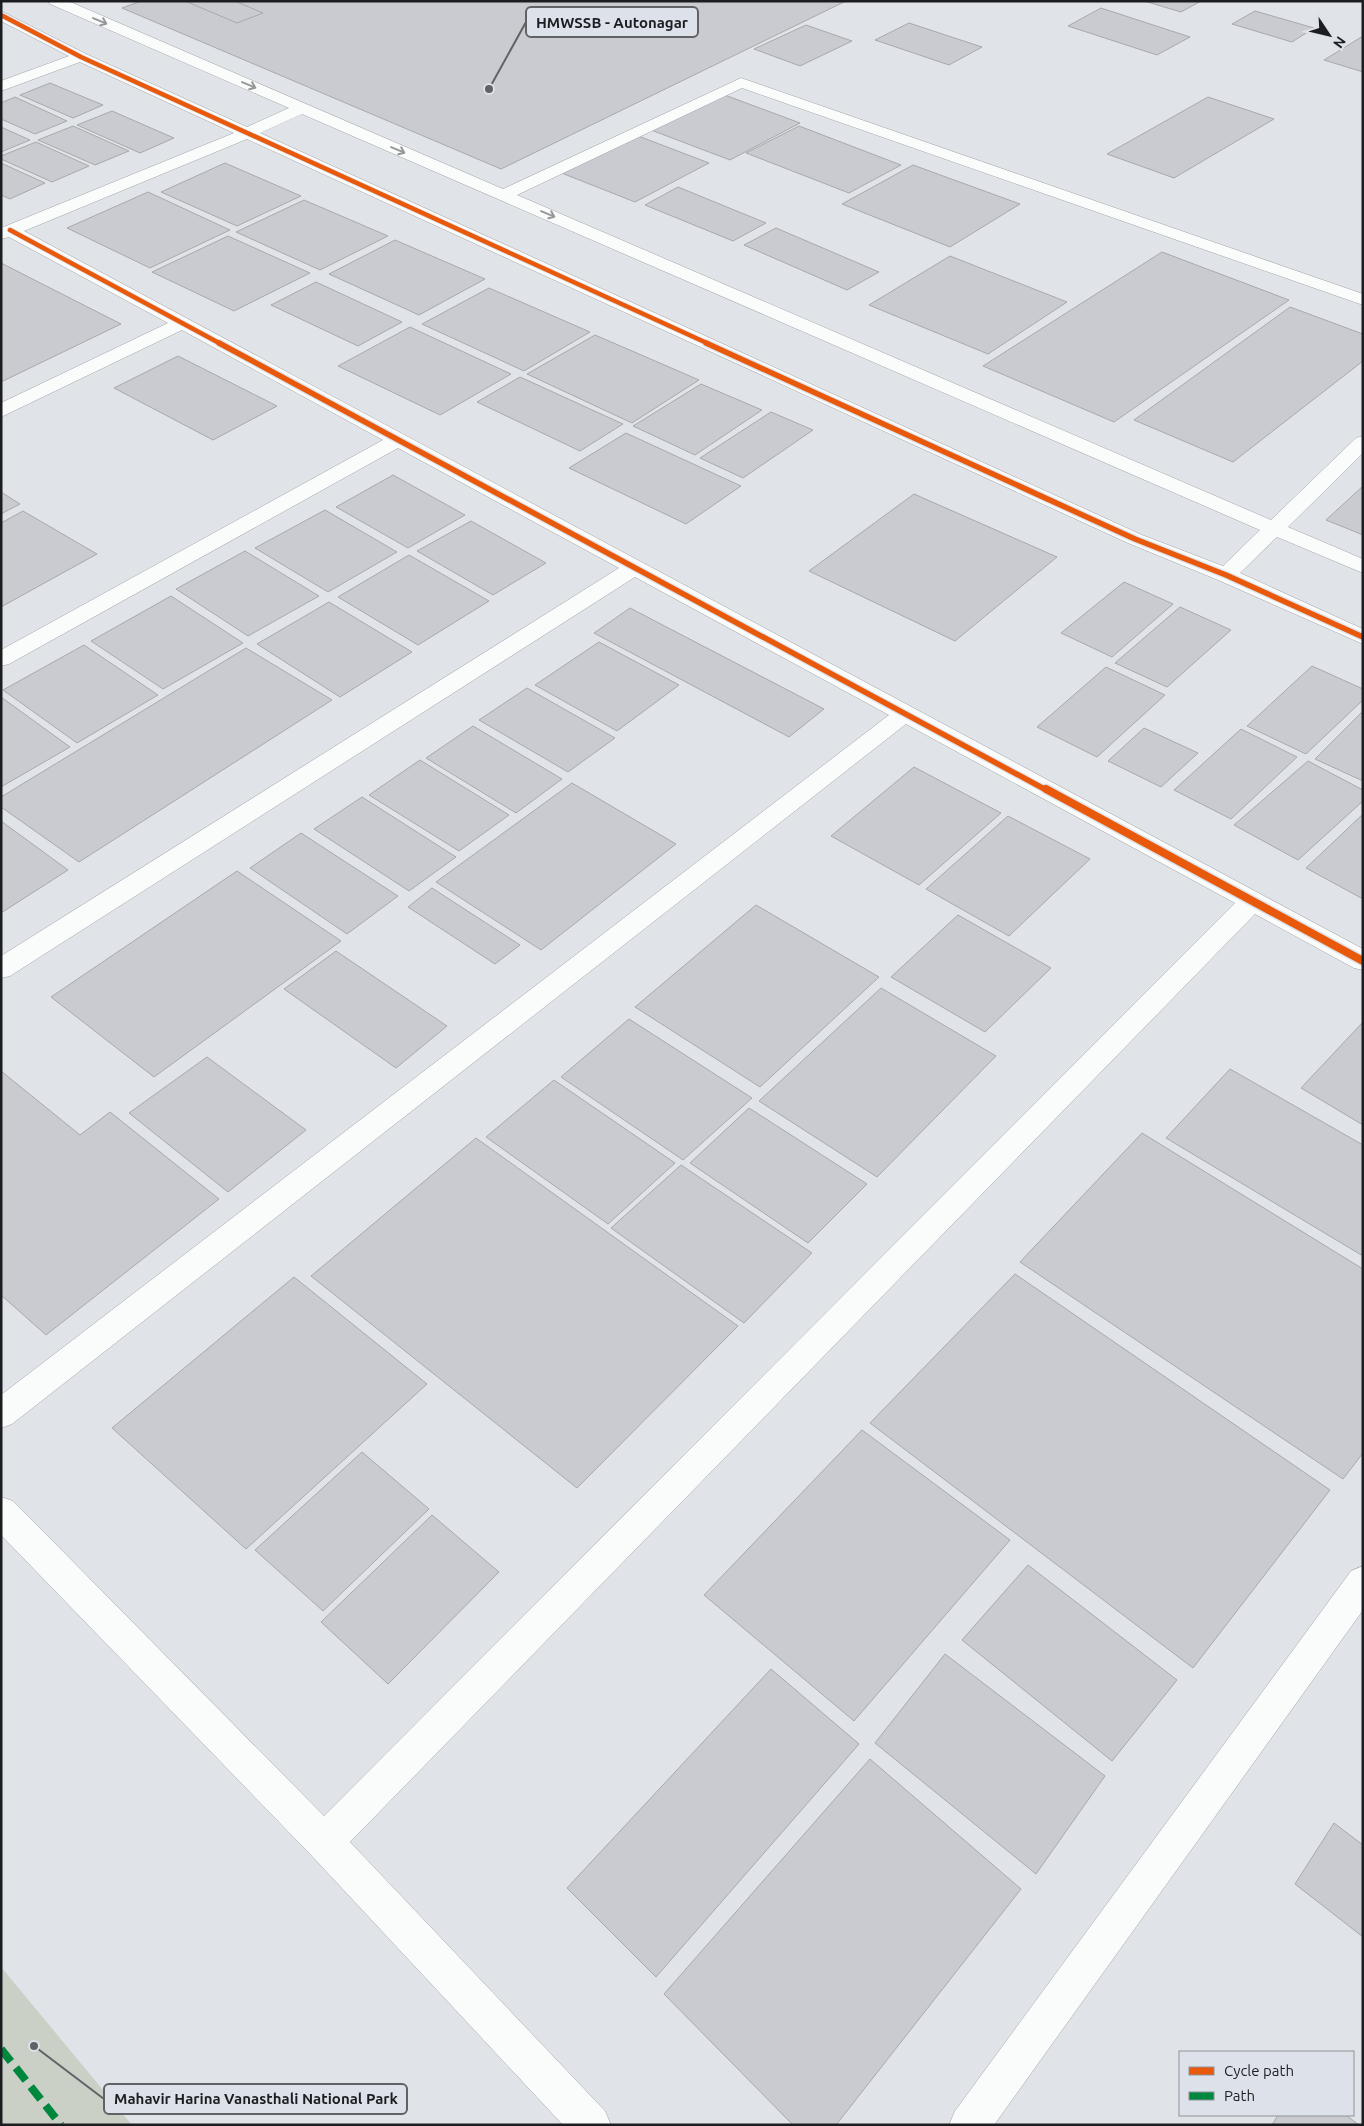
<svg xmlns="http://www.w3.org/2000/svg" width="1364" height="2126" viewBox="0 0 1364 2126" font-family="Ubuntu,sans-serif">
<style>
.green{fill:#cbd0c7}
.building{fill:#cacad1;stroke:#a8a9ac}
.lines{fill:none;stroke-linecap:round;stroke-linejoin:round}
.minor-casing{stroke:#a2a4a7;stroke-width:1}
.minor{fill:#fafbfb;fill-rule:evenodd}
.quiet{stroke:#00873e;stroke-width:8;stroke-dasharray:16 8;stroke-linecap:butt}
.cycleway-far2-casing{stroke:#dde2ea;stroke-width:6}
.cycleway-far1-casing{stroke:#dde2ea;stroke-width:8}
.cycleway-casing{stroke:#dde2ea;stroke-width:11}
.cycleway-far2{stroke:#e8590c;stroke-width:4.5}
.cycleway-far1{stroke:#e8590c;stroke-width:5.5}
.cycleway{stroke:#e8590c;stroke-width:8}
.oneway{stroke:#969798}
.leader{fill:none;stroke:#616266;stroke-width:2}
.callout-dot{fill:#616266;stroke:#dde2ea;stroke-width:2}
.callout{fill:#dde2ea;stroke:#616266;stroke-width:2}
.callout-label{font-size:15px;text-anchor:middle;font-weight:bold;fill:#1c1d20}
</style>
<rect width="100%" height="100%" fill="#e0e3e7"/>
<path class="green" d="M 1,1967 L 132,2125 L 1,2125 Z"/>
<path class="building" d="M 141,1 L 846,1 L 501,169 L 122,8 Z
M 185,1 L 235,1 L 263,13 L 237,23 Z
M 1144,1 L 1201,1 L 1181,12 Z
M 1101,8 L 1190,37 L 1157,55 L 1068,26 Z
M 1255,11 L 1314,28 L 1292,42 L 1232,24 Z
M 909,23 L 982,47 L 949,65 L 875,40 Z
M 806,25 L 852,41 L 800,66 L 754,49 Z
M 1363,36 L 1363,72 L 1324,60 Z
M 50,83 L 103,105 L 73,118 L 20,95 Z
M 722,94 L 800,123 L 730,160 L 651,130 Z
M 15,97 L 67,121 L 35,134 L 1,119 L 1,103 Z
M 1208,97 L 1274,119 L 1174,178 L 1107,154 Z
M 112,111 L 174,138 L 140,153 L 77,125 Z
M 73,126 L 129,151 L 95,165 L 38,140 Z
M 799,126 L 901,165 L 849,193 L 746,153 Z
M 1,127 L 30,140 L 1,152 Z
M 633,134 L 709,163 L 635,202 L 559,172 Z
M 36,142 L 89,166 L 52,182 L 1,159 L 1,156 Z
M 1,163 L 45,183 L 10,199 L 1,195 Z
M 225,163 L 301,196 L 237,226 L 161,192 Z
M 913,165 L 1020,204 L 950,247 L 842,204 Z
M 678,187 L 766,223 L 733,241 L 645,205 Z
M 148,192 L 230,230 L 150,268 L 67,228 Z
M 304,200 L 388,236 L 320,270 L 236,232 Z
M 776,228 L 879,272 L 847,290 L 744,245 Z
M 228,236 L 310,273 L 234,311 L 152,272 Z
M 395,240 L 485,279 L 419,315 L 329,274 Z
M 1162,252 L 1289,300 L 1114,422 L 983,366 Z
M 950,256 L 1067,302 L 988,354 L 869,305 Z
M 1,263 L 121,324 L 1,382 Z
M 316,282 L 402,322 L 358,346 L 271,305 Z
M 489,288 L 590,332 L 524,371 L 422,324 Z
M 1290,307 L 1363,334 L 1363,361 L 1233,462 L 1134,420 Z
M 410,327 L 511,374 L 440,415 L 338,366 Z
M 595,335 L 699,380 L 632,423 L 527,374 Z
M 178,356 L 277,406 L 213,440 L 114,388 Z
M 520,377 L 623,424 L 580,451 L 477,402 Z
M 701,384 L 762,410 L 695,455 L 633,426 Z
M 771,412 L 813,430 L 743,478 L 700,458 Z
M 626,433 L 741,486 L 686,524 L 569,468 Z
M 393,475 L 465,515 L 408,548 L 336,507 Z
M 1363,486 L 1363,535 L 1326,520 Z
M 1,492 L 20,504 L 1,514 Z
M 914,494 L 1057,557 L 955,641 L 809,571 Z
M 325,510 L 397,552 L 328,592 L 255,548 Z
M 23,511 L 97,554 L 1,607 L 1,523 Z
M 471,521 L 546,563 L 493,595 L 417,551 Z
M 245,551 L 319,596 L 248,636 L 176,589 Z
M 409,555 L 489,601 L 418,645 L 338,597 Z
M 1124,582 L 1173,604 L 1112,657 L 1061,633 Z
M 171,596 L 243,643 L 163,689 L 91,641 Z
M 329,602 L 412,652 L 340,697 L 257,644 Z
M 1180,607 L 1231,630 L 1167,687 L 1115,663 Z
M 630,608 L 824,709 L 789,737 L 594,633 Z
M 599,642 L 679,685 L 617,731 L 535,685 Z
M 84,645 L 158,695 L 77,743 L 3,690 Z
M 246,648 L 332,700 L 79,862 L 1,807 L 1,797 Z
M 1312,666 L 1363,689 L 1363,700 L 1306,754 L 1247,726 Z
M 1106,667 L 1165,695 L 1097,757 L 1037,727 Z
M 527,688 L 615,738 L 568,772 L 479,720 Z
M 1,697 L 70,747 L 1,787 Z
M 1363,711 L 1363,781 L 1315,759 Z
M 473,726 L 562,779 L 516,813 L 426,758 Z
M 1144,728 L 1198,753 L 1161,787 L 1108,761 Z
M 1241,729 L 1297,757 L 1231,819 L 1174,790 Z
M 420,760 L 509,815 L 459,851 L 369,795 Z
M 1308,761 L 1363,790 L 1363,801 L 1298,860 L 1234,825 Z
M 914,767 L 1001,813 L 919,885 L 831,836 Z
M 572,783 L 676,844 L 541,950 L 436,882 Z
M 362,797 L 456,857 L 409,891 L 314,829 Z
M 1363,814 L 1363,899 L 1306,868 Z
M 1008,816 L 1090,859 L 1009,936 L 926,889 Z
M 1,821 L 68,870 L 1,913 Z
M 301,833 L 398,896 L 347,934 L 250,868 Z
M 237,871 L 341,941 L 154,1077 L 51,997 Z
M 432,888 L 520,945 L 495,964 L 408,907 Z
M 756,905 L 879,977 L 760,1087 L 635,1007 Z
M 958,915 L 1051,968 L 985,1032 L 891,977 Z
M 336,951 L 447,1026 L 396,1068 L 284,989 Z
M 881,988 L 996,1056 L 877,1177 L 759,1101 Z
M 629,1019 L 752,1098 L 683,1160 L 561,1077 Z
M 1363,1022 L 1363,1125 L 1301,1088 Z
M 207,1057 L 306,1130 L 228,1192 L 129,1113 Z
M 1230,1069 L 1363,1145 L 1363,1256 L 1166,1138 Z
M 1,1071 L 80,1135 L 110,1112 L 219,1199 L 46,1335 L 1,1295 Z
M 554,1080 L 675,1163 L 608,1224 L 486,1137 Z
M 749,1108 L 867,1184 L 808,1243 L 690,1163 Z
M 1142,1133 L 1363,1269 L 1363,1453 L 1343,1479 L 1020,1262 Z
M 476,1138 L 738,1326 L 577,1488 L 311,1276 Z
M 681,1165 L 812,1253 L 744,1323 L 611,1228 Z
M 1015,1274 L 1330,1490 L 1193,1668 L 870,1423 Z
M 294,1277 L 427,1384 L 246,1549 L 112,1428 Z
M 862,1430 L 1010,1540 L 854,1721 L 704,1595 Z
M 362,1452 L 429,1509 L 323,1611 L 255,1550 Z
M 432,1515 L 499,1572 L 388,1684 L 321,1622 Z
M 1028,1565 L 1177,1680 L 1112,1761 L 962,1640 Z
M 945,1654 L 1105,1776 L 1036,1874 L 875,1743 Z
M 771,1669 L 859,1744 L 656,1977 L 567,1888 Z
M 870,1759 L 1021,1889 L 836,2125 L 793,2125 L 664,1994 Z
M 1334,1823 L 1363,1845 L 1363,1937 L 1295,1884 Z
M 1278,2115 L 1346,2115 L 1359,2125 L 1272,2125 Z"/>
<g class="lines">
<g class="minor-casing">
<path id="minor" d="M 48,1 L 68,1 L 503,189 L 741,78 L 1363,294 L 1363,305 L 742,88 L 517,195 L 1271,520 L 1356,438 L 1363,436 L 1363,453 L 1288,527 L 1363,559 L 1363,573 L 1277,537 L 1240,573 L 1363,629 L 1363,644 L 1218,580 L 1128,543 L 247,139 L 24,231 L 1363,949 L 1363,970 L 1354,968 L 1255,914 L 350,1842 L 605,2111 L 611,2125 L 563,2125 L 311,1855 L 1,1535 L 1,1497 L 13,1501 L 324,1816 L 1235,903 L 906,724 L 12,1424 L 1,1428 L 1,1395 L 889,715 L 635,577 L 10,976 L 1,978 L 1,956 L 619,568 L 398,448 L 9,664 L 1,666 L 1,650 L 383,440 L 182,330 L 1,417 L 1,403 L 168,323 L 9,237 L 1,239 L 1,228 L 234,133 L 80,62 L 1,91 L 1,81 L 69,56 L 1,21 L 1,11 L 86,54 L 247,127 L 289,108 L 50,4 ZM 302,114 L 1260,530 L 1223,566 L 1142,535 L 260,133 Z
M 1363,1566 L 1363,1610 L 994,2125 L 949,2125 L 955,2111 L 1351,1571 Z"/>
</g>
<use href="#minor" class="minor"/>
<path class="quiet" d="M 1,2049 L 61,2125"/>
<g class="cycleway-far2-casing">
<path id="cycleway-far2" d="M 1,15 L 81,57 L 709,344
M 10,230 L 221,344"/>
</g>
<g class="cycleway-far1-casing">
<path id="cycleway-far1" d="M 219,343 L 1048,791
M 706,343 L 1135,539 L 1226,575 L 1363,637"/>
</g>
<g class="cycleway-casing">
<path id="cycleway" d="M 1046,789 L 1363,961"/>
</g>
<use href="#cycleway-far2" class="cycleway-far2"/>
<use href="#cycleway-far1" class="cycleway-far1"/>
<use href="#cycleway" class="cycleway"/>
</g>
<defs><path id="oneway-shaft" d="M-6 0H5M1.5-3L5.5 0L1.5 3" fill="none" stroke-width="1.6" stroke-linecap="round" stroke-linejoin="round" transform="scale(1.25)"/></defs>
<g class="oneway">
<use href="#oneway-shaft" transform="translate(100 21) rotate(23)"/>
<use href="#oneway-shaft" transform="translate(249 85) rotate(23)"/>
<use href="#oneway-shaft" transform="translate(398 150) rotate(23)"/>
<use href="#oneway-shaft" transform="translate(548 214) rotate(23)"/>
</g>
<path class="leader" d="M489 89L526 22M34 2046L104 2099"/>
<g class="callout-dot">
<circle cx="489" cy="89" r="5"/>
<circle cx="34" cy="2046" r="5"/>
</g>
<g class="callout">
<rect x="526" y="7" width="172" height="30" rx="5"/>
<rect x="104" y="2084" width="303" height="30" rx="5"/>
</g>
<g class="callout-label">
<text x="612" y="28">HMWSSB - Autonagar</text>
<text x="256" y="2104">Mahavir Harina Vanasthali National Park</text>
</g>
<rect width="1364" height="2126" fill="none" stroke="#1c1d20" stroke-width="5"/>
<rect x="1179" y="2051" width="175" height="65" fill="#dde2ea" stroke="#909399"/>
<rect x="1189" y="2067" width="25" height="8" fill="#e8590c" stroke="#909399"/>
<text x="1224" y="2076" font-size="15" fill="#1c1d20">Cycle path</text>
<rect x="1189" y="2092" width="25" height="8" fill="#00873e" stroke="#909399"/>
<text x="1224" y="2101" font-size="15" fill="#1c1d20">Path</text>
<g transform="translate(1329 35) rotate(125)" stroke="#dde2ea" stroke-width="4" paint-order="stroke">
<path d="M0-4L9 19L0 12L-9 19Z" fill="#1c1d20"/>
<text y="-8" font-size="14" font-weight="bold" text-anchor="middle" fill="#1c1d20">N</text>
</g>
</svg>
